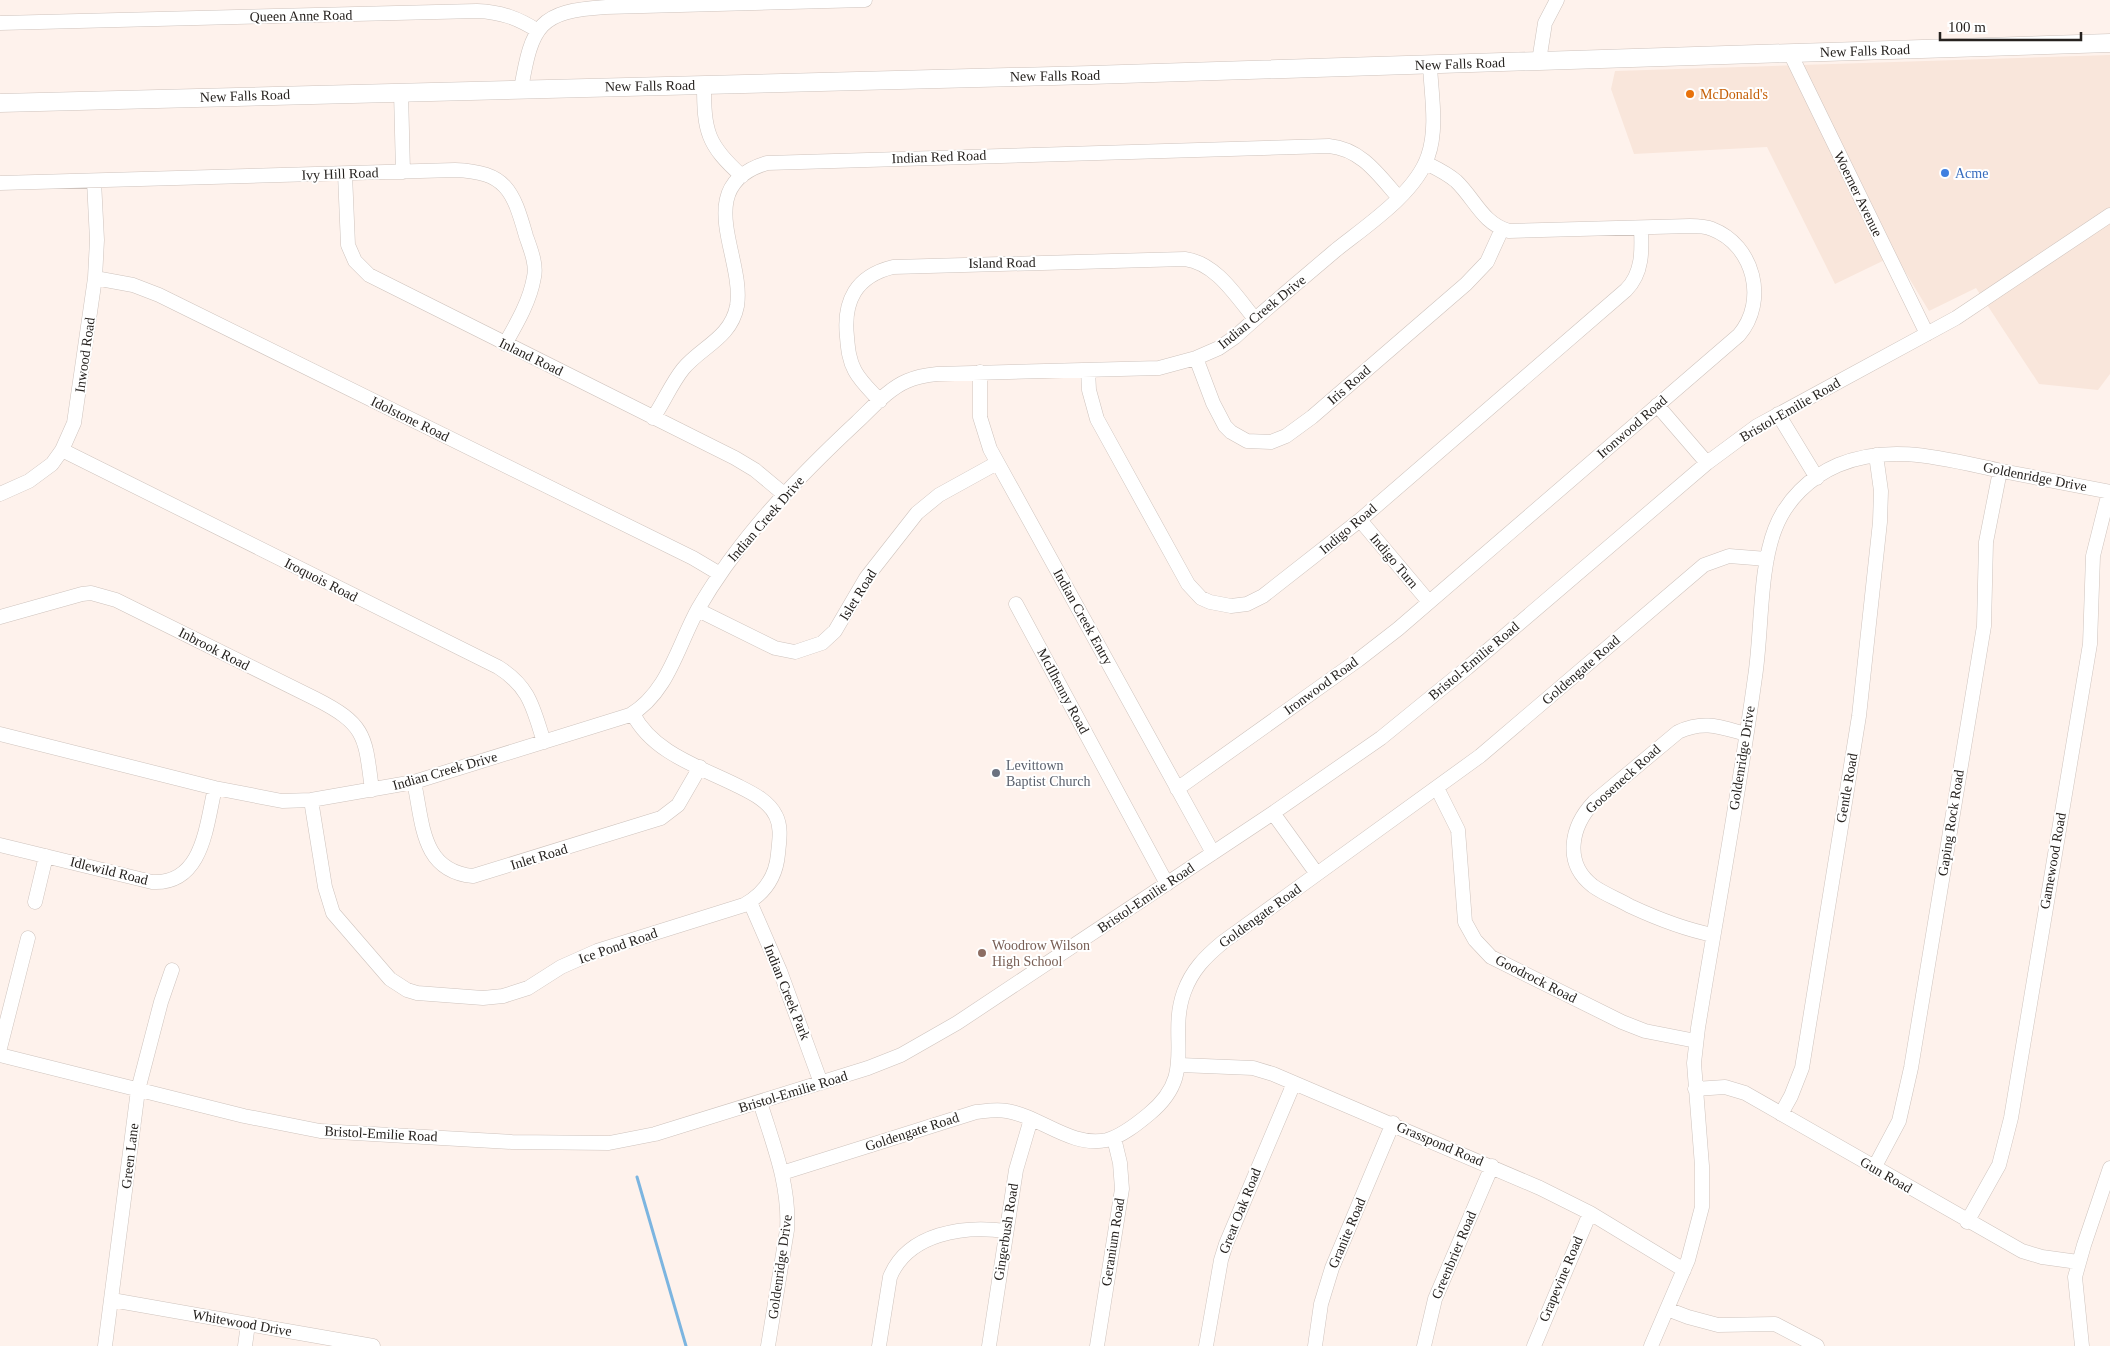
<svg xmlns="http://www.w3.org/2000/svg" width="2110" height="1346" viewBox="0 0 2110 1346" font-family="'Times New Roman',serif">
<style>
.built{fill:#f9e6db}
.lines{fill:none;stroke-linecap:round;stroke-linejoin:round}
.stream{stroke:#7cb5e0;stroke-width:3}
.minor-casing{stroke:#cec3bd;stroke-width:15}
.major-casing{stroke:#cec3bd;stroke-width:19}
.minor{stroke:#fff;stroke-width:14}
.major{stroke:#fff;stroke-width:18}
.food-dot{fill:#e8710a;stroke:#fff;stroke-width:2}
.shop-dot{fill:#3f7fe0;stroke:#fff;stroke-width:2}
.worship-dot{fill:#6b7280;stroke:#fff;stroke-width:2}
.education-dot{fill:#8d6e63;stroke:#fff;stroke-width:2}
.labels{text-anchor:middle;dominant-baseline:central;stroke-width:4;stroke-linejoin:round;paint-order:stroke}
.street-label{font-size:14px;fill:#26221f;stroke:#fff}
.food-label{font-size:14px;fill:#c56008;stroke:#fff;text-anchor:start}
.shop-label{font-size:14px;fill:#366cbe;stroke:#fff;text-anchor:start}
.worship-label{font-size:14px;fill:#5b616d;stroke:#fff;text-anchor:start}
.education-label{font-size:14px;fill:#785e54;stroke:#fff;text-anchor:start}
</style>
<rect width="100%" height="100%" fill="#fef2ec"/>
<path class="built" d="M 2110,55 L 2110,374 L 2098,390 L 2039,384 L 1976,288 L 1929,311 L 1895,255 L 1835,284 L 1767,147 L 1634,154 L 1611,89 L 1615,71 Z"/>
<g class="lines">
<path class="stream" d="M 637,1177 L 686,1346"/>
<g class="minor-casing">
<path id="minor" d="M 0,23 L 477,11 C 501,12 518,18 538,31
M 1790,53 L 1927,334
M 1539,61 L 1545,23 L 1557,0
M 704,85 C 704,131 707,145 742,176
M 521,89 C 532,25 539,11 606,7 L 865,0
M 401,92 L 403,172
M 345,174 L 348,245 L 355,261 L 369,275 L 735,458 L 755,470 L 785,495
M 0,183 L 455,170 C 506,172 513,190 526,236 C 530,248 537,264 534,277 C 530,301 517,323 505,344
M 95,278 L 133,285 L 159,295 L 693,558 L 720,574
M 1196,358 L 1213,403 L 1225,426 L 1231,432 L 1247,441 L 1271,442 L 1286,436 L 1312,417 L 1466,284 L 1487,262 L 1502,229
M 1088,370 L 1089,390 L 1097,419 L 1188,584 L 1201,598 L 1210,602 L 1231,606 L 1247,604 L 1263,596 L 1360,520 L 1626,290 C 1643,273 1642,250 1641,228
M 980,372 L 980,417 L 990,449 L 1213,853
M 880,401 C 871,391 861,382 855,371 C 849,360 848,349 847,337 C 843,301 856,276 893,267 L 1185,259 C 1216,263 1236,296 1255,319
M 1657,405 L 1707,463
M 1778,414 L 1817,478
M 653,418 C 664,402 671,384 683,369 C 701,347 731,338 737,306 C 745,257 690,186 767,163 L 1329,146 C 1361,149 1378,174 1398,197
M 62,450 L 498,667 C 530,687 533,708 544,742
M 0,494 L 29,481 L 52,464 L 62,450 L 74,423 L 95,278 L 97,240 L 94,181
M 1360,520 L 1429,602
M 1016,604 L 1167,884
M 698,610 L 775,648 L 795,652 L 822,643 L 835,631 L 866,578 L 917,513 L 939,495 L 997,463
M 0,617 L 82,594 L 91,593 L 116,600 L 316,699 C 367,725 365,737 372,790
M 0,734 L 215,788 L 282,801 L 311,800 L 414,782 L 630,715 C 668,693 678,645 698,609 C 739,538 798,477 857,422 C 872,408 888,389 907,381 C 916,377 927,375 937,374 L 1159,368 L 1196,358 L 1219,348 L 1235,337 C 1268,307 1302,279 1336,250 C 1366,226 1416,193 1428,156 C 1438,128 1431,93 1430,65
M 414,782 C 423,823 421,871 473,876 L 661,818 L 678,805 L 700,767
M 1437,788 L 1458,830 L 1465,922 L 1475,940 L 1491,957 L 1622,1022 L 1645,1031 L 1696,1041
M 1177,789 L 1358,660 L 1398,629 L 1739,335 C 1768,301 1754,245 1712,229 C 1705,226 1697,226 1690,226 L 1509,231 C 1482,223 1475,199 1456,181 C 1447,173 1436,168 1426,163
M 311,800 L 325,887 L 333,913 L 390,979 L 407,990 L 417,993 L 483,998 L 503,996 L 528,988 L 561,967 L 597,951 L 744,905 C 764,894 776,877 778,854 C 779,842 782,828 776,816 C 769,801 752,793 738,786 C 700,767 653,753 633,714
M 1273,813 L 1317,874
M 0,845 L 152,882 C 203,885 206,826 215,788
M 35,902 L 46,856
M 750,902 L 780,971 L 821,1083
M 1713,935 C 1683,929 1658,919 1630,906 C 1618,899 1604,894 1593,886 C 1563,863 1571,826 1594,802 L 1678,732 C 1704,720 1720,727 1746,734
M 0,1048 L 28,938
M 0,1055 L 244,1116 L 320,1131 L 512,1142 L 609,1143 L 655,1134 L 868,1068 L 901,1055 L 957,1023 L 1273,813 L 1381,738 L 1467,668 L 1707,463 L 1757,426 L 1956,318 L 2110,215
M 1180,1065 L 1253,1068 L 1273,1074 L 1540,1188 L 1590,1213 L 1684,1270
M 1695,1089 L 1725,1087 L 1745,1093 L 2022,1251 L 2042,1257 L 2078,1262
M 760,1102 C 773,1144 790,1185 787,1230 L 768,1346
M 1781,1114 L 1791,1096 L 1802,1068 L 1859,716 L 1880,522 L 1881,491 L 1876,455
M 1874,1168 L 1899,1121 L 1911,1068 L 1984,626 L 1986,542 L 2000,471
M 782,1173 L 976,1112 C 986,1111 996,1109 1007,1111 C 1040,1116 1071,1148 1107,1140 C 1122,1136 1137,1124 1149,1114 C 1198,1074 1167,1039 1184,992 C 1192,970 1205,957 1223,942 L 1480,756 L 1704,565 L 1729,556 L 1767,559
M 1967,1222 L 1999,1165 L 2011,1118 L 2090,644 L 2093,556 L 2109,492
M 112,1300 L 373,1346
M 1667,1309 L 1688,1317 L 1718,1325 L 1775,1324 L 1817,1346
M 105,1346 L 138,1090 L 161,1002 L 172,970
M 245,1346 L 248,1324
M 879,1346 L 890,1277 C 908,1233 964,1225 1006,1231
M 989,1346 L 1016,1170 L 1031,1119
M 1097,1346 L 1122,1189 L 1120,1163 L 1114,1138
M 1206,1346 L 1221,1260 L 1226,1244 L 1294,1083
M 1315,1346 L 1321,1304 L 1332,1268 L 1393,1123
M 1424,1346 L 1435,1299 L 1492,1166
M 1534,1346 L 1590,1213
M 1651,1346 L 1688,1260 L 1702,1207 L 1702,1166 L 1694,1063 L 1698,1028 C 1717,911 1739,794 1755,677 C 1762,632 1759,570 1775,529 C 1786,500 1810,477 1838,465 C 1892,442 1948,460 2002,471 C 2038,478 2074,485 2110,492
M 2082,1346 L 2075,1277 L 2084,1245 L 2110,1168"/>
</g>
<g class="major-casing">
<path id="major" d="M 0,103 L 1091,75 L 2110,43"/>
</g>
<use href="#minor" class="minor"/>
<use href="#major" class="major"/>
</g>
<circle class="food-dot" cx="1690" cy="94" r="5"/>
<circle class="shop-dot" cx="1945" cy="173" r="5"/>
<circle class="worship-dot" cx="996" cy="773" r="5"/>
<circle class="education-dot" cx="982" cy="953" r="5"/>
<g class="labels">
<g class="street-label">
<text transform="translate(301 16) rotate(-1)">Queen Anne Road</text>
<text transform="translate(1865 51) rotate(-2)">New Falls Road</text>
<text transform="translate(1460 64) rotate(-2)">New Falls Road</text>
<text transform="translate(1055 76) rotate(-1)">New Falls Road</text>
<text transform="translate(650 86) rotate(-1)">New Falls Road</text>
<text transform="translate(245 96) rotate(-2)">New Falls Road</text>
<text transform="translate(939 157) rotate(-2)">Indian Red Road</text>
<text transform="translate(340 174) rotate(-2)">Ivy Hill Road</text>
<text transform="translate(1858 194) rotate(64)">Woerner Avenue</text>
<text transform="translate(1002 263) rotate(-1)">Island Road</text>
<text transform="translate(1262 312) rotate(-39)">Indian Creek Drive</text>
<text transform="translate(85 355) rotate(-82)">Inwood Road</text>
<text transform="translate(531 357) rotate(26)">Inland Road</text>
<text transform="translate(1349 385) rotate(-41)">Iris Road</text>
<text transform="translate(1790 410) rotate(-30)">Bristol-Emilie Road</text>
<text transform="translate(410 419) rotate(26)">Idolstone Road</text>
<text transform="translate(1632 427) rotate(-41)">Ironwood Road</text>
<text transform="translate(2035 477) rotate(11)">Goldenridge Drive</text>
<text transform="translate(766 519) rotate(-49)">Indian Creek Drive</text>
<text transform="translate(1348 529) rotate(-40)">Indigo Road</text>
<text transform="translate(1394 561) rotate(50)">Indigo Turn</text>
<text transform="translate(321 580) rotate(27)">Iroquois Road</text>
<text transform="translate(858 595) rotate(-58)">Islet Road</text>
<text transform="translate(1083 617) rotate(61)">Indian Creek Entry</text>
<text transform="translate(214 649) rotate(27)">Inbrook Road</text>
<text transform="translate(1474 661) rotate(-40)">Bristol-Emilie Road</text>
<text transform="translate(1581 670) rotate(-41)">Goldengate Road</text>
<text transform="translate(1321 686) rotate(-36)">Ironwood Road</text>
<text transform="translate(1063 691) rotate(62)">McIlhenny Road</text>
<text transform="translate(1742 758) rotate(-81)">Goldenridge Drive</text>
<text transform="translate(445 771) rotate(-16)">Indian Creek Drive</text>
<text transform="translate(1623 779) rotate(-42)">Gooseneck Road</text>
<text transform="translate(1847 788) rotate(-80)">Gentle Road</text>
<text transform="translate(1951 823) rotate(-81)">Gaping Rock Road</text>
<text transform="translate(539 857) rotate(-17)">Inlet Road</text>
<text transform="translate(2053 861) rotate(-80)">Gamewood Road</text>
<text transform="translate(109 871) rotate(14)">Idlewild Road</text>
<text transform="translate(1146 898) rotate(-34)">Bristol-Emilie Road</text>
<text transform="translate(1260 916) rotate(-36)">Goldengate Road</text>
<text transform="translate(618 946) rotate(-19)">Ice Pond Road</text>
<text transform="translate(1536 979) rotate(27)">Goodrock Road</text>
<text transform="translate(787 992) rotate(68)">Indian Creek Park</text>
<text transform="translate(793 1092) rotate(-17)">Bristol-Emilie Road</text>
<text transform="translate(912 1132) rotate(-18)">Goldengate Road</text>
<text transform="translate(381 1134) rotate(3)">Bristol-Emilie Road</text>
<text transform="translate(1440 1144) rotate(23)">Grasspond Road</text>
<text transform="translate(130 1156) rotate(-83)">Green Lane</text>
<text transform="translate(1886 1175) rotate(30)">Gun Road</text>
<text transform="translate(1240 1211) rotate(-68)">Great Oak Road</text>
<text transform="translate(1006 1232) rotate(-81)">Gingerbush Road</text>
<text transform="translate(1347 1233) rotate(-67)">Granite Road</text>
<text transform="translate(1113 1242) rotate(-81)">Geranium Road</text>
<text transform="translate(1454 1255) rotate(-67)">Greenbrier Road</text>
<text transform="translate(780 1267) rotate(-82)">Goldenridge Drive</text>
<text transform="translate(1561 1279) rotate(-67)">Grapevine Road</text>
<text transform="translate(242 1323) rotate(10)">Whitewood Drive</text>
</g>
<g class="food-label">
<text x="1700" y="94">McDonald's</text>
</g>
<g class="shop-label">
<text x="1955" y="173">Acme</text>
</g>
<g class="worship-label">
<text x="1006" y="765">Levittown<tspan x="1006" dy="16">Baptist Church</tspan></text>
</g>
<g class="education-label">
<text x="992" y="945">Woodrow Wilson<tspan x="992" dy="16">High School</tspan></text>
</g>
</g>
<path d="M1940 32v8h141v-8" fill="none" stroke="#26221f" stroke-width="2.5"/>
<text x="1948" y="32" font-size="15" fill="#26221f" stroke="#ffffff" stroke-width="4" paint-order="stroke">100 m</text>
</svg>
